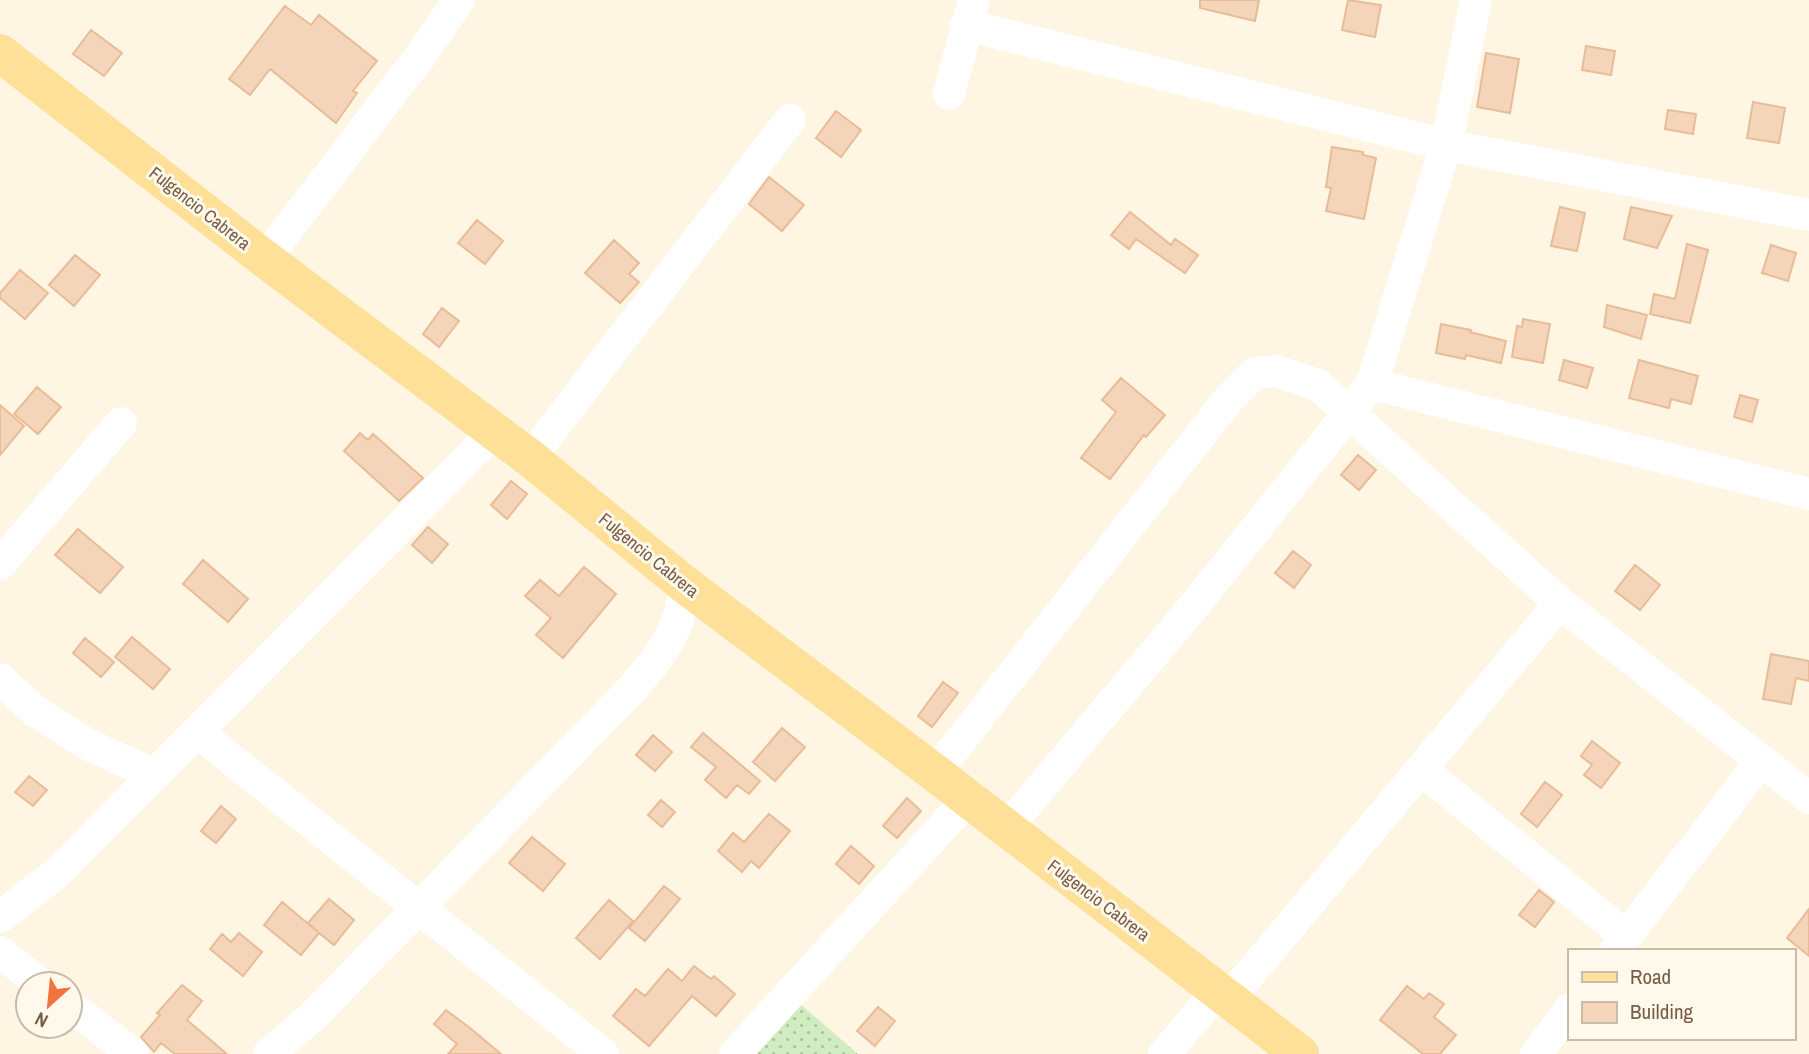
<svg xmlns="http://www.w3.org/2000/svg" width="1809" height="1054" viewBox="0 0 1809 1054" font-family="'Archivo Narrow',sans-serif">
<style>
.park{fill:url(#park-dots)}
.building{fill:#f5d5b9;stroke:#e9bc98;stroke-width:2}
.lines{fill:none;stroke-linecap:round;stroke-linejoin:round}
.minor{stroke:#fff;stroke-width:32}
.major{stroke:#ffe099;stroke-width:38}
.labels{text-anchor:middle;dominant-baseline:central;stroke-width:6;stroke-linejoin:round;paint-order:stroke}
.street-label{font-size:18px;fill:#785c47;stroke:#fff9eb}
</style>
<defs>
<pattern id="park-dots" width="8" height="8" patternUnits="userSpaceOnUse" patternTransform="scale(1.75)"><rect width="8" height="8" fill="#cfedc0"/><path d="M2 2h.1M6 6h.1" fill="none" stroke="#adc39e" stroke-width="1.8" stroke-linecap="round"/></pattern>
</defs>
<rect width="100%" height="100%" fill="#fef5e3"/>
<path class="park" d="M 799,1003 L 858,1054 L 751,1054 Z"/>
<path class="building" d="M 1200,0 L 1259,0 L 1255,21 L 1200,8 Z
M 1348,0 L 1381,5 L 1375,37 L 1342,30 Z
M 285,6 L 311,25 L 319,15 L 377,61 L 353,91 L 357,93 L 336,123 L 270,69 L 250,95 L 229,79 Z
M 91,30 L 122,53 L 104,76 L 73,54 Z
M 1586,46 L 1615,51 L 1611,75 L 1582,70 Z
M 1486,53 L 1519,59 L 1510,113 L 1477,107 Z
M 1753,102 L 1785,108 L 1779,143 L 1747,138 Z
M 1668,110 L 1696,114 L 1693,134 L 1665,129 Z
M 836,111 L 861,130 L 841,157 L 816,138 Z
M 1332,147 L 1363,152 L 1363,155 L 1376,158 L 1364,219 L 1326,211 L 1331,188 L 1326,187 Z
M 769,177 L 804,205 L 782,231 L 749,204 Z
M 1560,207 L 1585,213 L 1577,251 L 1551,246 Z
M 1631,207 L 1672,216 L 1657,248 L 1624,239 Z
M 1130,212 L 1171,245 L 1175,239 L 1198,255 L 1185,273 L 1136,239 L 1129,249 L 1111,235 Z
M 477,220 L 503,241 L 485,264 L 458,243 Z
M 614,240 L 639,263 L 629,274 L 639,282 L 620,303 L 585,273 Z
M 1687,244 L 1708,250 L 1690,323 L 1650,314 L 1654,294 L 1675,299 Z
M 1771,245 L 1796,253 L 1788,281 L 1762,273 Z
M 75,255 L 100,275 L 74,306 L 49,285 Z
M 20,270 L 48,293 L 25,319 L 0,298 L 0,293 Z
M 1607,305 L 1647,315 L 1641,339 L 1604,327 Z
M 442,308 L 459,321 L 439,347 L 423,334 Z
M 1523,319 L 1550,324 L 1543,363 L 1512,357 L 1517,326 L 1522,327 Z
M 1441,324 L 1471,330 L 1470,332 L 1506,341 L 1501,363 L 1466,355 L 1465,359 L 1436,353 Z
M 1564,360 L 1593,368 L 1587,388 L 1559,380 Z
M 1639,360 L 1698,376 L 1691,404 L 1671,399 L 1669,408 L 1629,398 Z
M 1121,378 L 1165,415 L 1146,437 L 1144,435 L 1110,479 L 1081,458 L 1116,412 L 1102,400 Z
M 37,387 L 61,407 L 38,434 L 14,414 Z
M 1740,395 L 1758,400 L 1752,422 L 1734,417 Z
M 0,405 L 24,426 L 0,455 Z
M 360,433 L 368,440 L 373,434 L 423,478 L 399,501 L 344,451 Z
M 1358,455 L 1376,470 L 1359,490 L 1341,475 Z
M 511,481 L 527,494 L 507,519 L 491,505 Z
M 428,527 L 448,544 L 432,563 L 412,545 Z
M 78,529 L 123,567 L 100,593 L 55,555 Z
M 1293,551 L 1311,565 L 1294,588 L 1275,573 Z
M 203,560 L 248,599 L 228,622 L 183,584 Z
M 1635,565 L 1660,585 L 1640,610 L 1615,591 Z
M 584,567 L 616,594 L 563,658 L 536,635 L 551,618 L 525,596 L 540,580 L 559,596 Z
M 132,637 L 170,669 L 153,689 L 115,657 Z
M 85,638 L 114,662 L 101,677 L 73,653 Z
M 1771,654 L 1809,661 L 1809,681 L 1796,678 L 1791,704 L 1763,699 Z
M 943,682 L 958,693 L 932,727 L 918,716 Z
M 782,728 L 805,747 L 775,781 L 753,762 Z
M 703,733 L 760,781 L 749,794 L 737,785 L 726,798 L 705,780 L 716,767 L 691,747 Z
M 653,735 L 672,752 L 655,771 L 636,755 Z
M 1592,741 L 1620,763 L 1601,788 L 1584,775 L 1592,765 L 1581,756 Z
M 29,776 L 47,790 L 33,806 L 15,792 Z
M 1545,782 L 1562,795 L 1537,827 L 1521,814 Z
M 907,798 L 921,811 L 897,838 L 883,826 Z
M 661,800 L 675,812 L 662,827 L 648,815 Z
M 221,806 L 236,819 L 216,843 L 201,831 Z
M 769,814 L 790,831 L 759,868 L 751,861 L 742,872 L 718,851 L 733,833 L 744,842 Z
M 532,837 L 565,864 L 543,891 L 509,863 Z
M 851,846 L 874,866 L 859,884 L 836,864 Z
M 664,886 L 680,899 L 645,941 L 629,928 Z
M 1539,890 L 1554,902 L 1535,927 L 1519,915 Z
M 329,899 L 354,920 L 334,945 L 319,933 L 301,955 L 264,925 L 282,902 L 318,932 L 308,923 Z
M 609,900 L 633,921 L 600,959 L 576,938 Z
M 1809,909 L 1809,956 L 1787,938 Z
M 239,933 L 262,952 L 243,976 L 210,949 L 222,934 L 231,942 Z
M 694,966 L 711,979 L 714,976 L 735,994 L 716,1016 L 692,996 L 649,1046 L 613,1016 L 636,989 L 645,996 L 668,969 L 682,981 Z
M 182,985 L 202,1001 L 187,1020 L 227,1054 L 175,1054 L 161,1043 L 154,1052 L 141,1037 L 160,1015 L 157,1013 Z
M 1407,986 L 1424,999 L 1429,993 L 1444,1004 L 1434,1017 L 1456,1035 L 1440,1054 L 1423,1054 L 1380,1020 Z
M 878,1007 L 895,1021 L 875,1046 L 857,1031 Z
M 446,1010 L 470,1028 L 501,1054 L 448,1054 L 457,1044 L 434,1024 Z"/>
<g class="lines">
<path class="minor" d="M 966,25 L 1446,145 L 1809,215
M 949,94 L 974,0
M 265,259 L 421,55 L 459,0
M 1372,384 L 1809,494
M 530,458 L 790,120
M 0,564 L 121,423
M 0,679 L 35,711 L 87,744 L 155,775
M 197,732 L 603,1054
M 1421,769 L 1626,936
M 935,773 L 1228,400 L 1255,373 L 1276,371 L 1318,385 L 1560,603 L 1809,798
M 1006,829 L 1189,612 L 1372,384 L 1446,145 L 1476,0
M 0,917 L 57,873 L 493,433
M 1615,951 L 1761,761
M 0,952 L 41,984
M 1229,999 L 1560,603
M 70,1006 L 133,1054
M 269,1054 L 313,1016 L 631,690 C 660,656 683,630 684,584
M 735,1054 L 968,799
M 1164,1054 L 1218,991
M 1536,1054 L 1569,1010"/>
<path class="major" d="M 0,53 L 265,259 L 530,458 L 684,584 L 935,773 L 1300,1054"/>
</g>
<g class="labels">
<g class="street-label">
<text transform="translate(200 208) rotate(38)">Fulgencio Cabrera</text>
<text transform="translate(649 555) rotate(39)">Fulgencio Cabrera</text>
<text transform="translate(1099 900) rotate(37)">Fulgencio Cabrera</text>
</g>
</g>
<rect x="1568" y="949" width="228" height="91" fill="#fff9eb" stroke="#c9baa9" stroke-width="2"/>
<rect x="1582" y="972" width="35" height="10" fill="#ffe099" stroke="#c9baa9" stroke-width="2"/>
<text x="1630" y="984" font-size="21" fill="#785c47">Road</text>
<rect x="1582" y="1002" width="35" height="21" fill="#f5d5b9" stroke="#c9baa9" stroke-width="2"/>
<text x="1630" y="1019" font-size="21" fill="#785c47">Building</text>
<g transform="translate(49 1005) rotate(207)"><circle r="33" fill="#fff9eb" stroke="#c9baa9" stroke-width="2"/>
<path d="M0-5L12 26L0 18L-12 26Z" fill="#f1733f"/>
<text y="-10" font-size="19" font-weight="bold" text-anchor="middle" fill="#785c47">N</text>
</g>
</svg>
